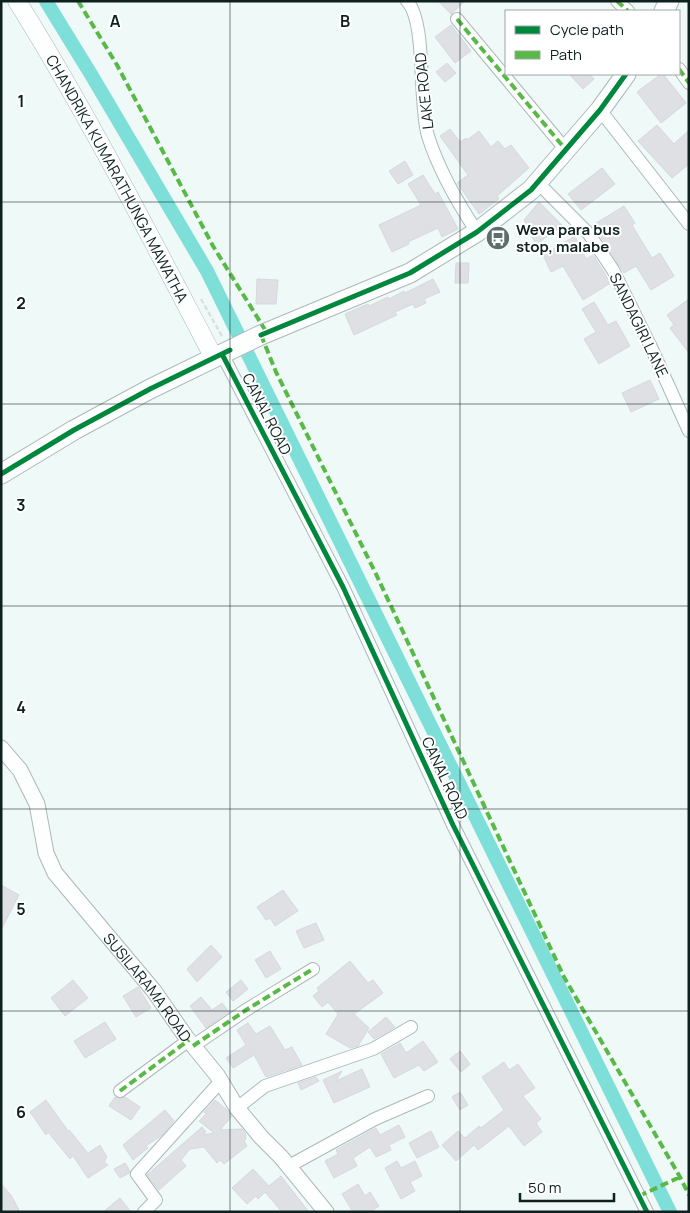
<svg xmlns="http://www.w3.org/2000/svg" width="690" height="1213" viewBox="0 0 690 1213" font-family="Manrope,sans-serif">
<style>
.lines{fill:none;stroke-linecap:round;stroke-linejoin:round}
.canal{stroke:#7eded8;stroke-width:14}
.building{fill:#dee0e4;stroke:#d7d8de}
.minor-casing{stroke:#acb9b8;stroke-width:14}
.tertiary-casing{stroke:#acb9b8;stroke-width:17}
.secondary-casing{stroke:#acb9b8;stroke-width:19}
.primary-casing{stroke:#acb9b8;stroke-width:21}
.path{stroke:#dbe0de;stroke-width:2.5;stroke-dasharray:5 2.5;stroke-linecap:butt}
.minor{stroke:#fdfefe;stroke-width:12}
.tertiary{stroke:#fdfefe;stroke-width:15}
.secondary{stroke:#fdfefe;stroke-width:18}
.primary{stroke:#fdfefe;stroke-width:19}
.quiet{stroke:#58b947;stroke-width:4;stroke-dasharray:8 4;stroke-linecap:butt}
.cycleway-casing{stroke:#fff;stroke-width:8}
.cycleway{stroke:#00873e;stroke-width:5}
.grid{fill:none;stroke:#0f211f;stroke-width:1;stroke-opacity:0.55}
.labels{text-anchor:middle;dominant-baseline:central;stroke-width:4;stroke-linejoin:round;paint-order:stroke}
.street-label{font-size:15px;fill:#0f211f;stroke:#fff}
.poi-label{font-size:15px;font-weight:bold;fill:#0f211f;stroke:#fff;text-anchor:start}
.grid-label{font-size:16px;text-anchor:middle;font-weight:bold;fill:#0f211f;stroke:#fff;stroke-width:4;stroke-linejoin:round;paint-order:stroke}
</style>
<rect width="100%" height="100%" fill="#eff9f8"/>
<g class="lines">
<path class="canal" d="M 46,1 L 92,76 L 207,271 L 670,1212"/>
</g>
<path class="building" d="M 438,1 L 465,1 L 451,14 Z
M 451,25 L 471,51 L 455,63 L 435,37 Z
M 447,63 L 456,73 L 445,82 L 436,72 Z
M 569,74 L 590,74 L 594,79 L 583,89 Z
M 661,74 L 663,74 L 686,103 L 661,123 L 637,92 Z
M 657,125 L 674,144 L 689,130 L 689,164 L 672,178 L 638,141 Z
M 450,129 L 460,142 L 466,138 L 467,140 L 479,131 L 491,147 L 498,141 L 505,149 L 511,145 L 529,168 L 497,196 L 499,199 L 479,214 L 457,183 L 468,175 L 440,136 Z
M 405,161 L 413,175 L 398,184 L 389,171 Z
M 602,168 L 615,184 L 581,210 L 568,194 Z
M 423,175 L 435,194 L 438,192 L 458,229 L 442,237 L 438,228 L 408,242 L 409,244 L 392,252 L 379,225 L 421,205 L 408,184 Z
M 539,202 L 562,225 L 536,245 L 524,220 Z
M 624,206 L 635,223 L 632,225 L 652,258 L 660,253 L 674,276 L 651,290 L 636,266 L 624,273 L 593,225 Z
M 575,236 L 586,259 L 593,255 L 610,282 L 609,284 L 583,300 L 563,266 L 551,272 L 543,255 Z
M 456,263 L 469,263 L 468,283 L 455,283 Z
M 257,279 L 278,280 L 276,304 L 256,304 Z
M 433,279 L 440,292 L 424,299 L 426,303 L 415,308 L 413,304 L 395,312 L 397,315 L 354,335 L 345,314 L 368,304 L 369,306 L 388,297 L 389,299 L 404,291 L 405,293 Z
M 689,299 L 689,353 L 670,328 L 674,325 L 667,315 Z
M 594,302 L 608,325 L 616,321 L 630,346 L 599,364 L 584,339 L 596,332 L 582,309 Z
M 650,380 L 659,399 L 631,412 L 622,393 Z
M 1,885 L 19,895 L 1,930 Z
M 283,890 L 298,911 L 275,926 L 270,918 L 266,920 L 257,907 Z
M 316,923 L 324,940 L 304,948 L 296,931 Z
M 211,945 L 222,957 L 197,982 L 187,969 Z
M 270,951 L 281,969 L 266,978 L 255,960 Z
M 350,961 L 368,983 L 373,980 L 383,993 L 354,1014 L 369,1028 L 358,1046 L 350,1048 L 326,1034 L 338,1014 L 328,1002 L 322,1007 L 313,996 L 319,991 L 317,988 Z
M 73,980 L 88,998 L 65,1016 L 51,998 Z
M 241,980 L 248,989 L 233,1001 L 226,992 Z
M 138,987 L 151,1008 L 136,1017 L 123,996 Z
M 201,997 L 212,1010 L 222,1003 L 229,1012 L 206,1028 L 190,1006 Z
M 386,1017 L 395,1027 L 374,1039 L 368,1032 Z
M 105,1022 L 116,1039 L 85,1058 L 74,1041 Z
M 248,1023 L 256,1034 L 270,1026 L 285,1050 L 292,1047 L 302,1065 L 266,1077 L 254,1055 L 233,1068 L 226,1058 L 246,1045 L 237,1030 Z
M 423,1041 L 438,1062 L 424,1071 L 419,1065 L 394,1078 L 381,1054 L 400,1043 L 406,1053 Z
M 460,1051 L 470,1064 L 461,1072 L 450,1059 Z
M 504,1062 L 509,1070 L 518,1064 L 535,1088 L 523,1096 L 541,1119 L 536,1123 L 542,1132 L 524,1146 L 509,1126 L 478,1150 L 474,1145 L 456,1161 L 442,1145 L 458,1131 L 465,1138 L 479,1126 L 481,1128 L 504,1110 L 482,1077 Z
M 362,1069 L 370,1087 L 334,1103 L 323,1080 L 342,1071 L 336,1081 Z
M 316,1077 L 319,1081 L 301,1090 L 298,1083 Z
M 460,1092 L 468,1105 L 460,1110 L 452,1097 Z
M 115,1097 L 120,1099 L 125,1097 L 140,1107 L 131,1120 L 109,1106 Z
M 46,1100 L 68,1131 L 69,1130 L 88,1153 L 100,1145 L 107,1157 L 104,1162 L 108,1165 L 88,1178 L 73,1156 L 70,1159 L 48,1132 L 46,1135 L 30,1112 Z
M 215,1100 L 226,1109 L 232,1116 L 220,1130 L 242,1129 L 245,1133 L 246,1139 L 244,1141 L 247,1146 L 224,1164 L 220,1160 L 217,1163 L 204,1147 L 190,1149 L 181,1160 L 186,1166 L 159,1190 L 147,1175 L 202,1127 L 206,1132 L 203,1135 L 214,1133 L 199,1121 L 206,1114 L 204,1112 Z
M 165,1110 L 174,1121 L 162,1135 L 146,1146 L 148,1148 L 133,1160 L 123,1145 Z
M 399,1125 L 405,1137 L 389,1145 L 391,1150 L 376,1157 L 370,1147 L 353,1158 L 357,1166 L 334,1178 L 325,1161 L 338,1154 L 336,1150 L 376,1128 L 380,1135 Z
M 431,1131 L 439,1147 L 417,1158 L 409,1143 Z
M 397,1161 L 401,1168 L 415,1161 L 422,1176 L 410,1182 L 415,1191 L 401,1199 L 385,1168 Z
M 125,1163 L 130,1171 L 129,1173 L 120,1178 L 114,1169 Z
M 253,1169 L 269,1186 L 281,1176 L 309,1212 L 282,1212 L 265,1192 L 258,1199 L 256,1196 L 247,1204 L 232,1188 Z
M 1,1184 L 11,1195 L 20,1212 L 1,1212 Z
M 358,1184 L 365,1196 L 370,1192 L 379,1206 L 370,1212 L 353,1212 L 342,1194 Z
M 120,1198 L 131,1212 L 103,1212 Z"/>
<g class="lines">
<g class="minor-casing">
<path id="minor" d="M 407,1 C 427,22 418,103 428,136 C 439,171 457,202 477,232
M 617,1 L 628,11
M 457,19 L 566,150
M 679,69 L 689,83
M 600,110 L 689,224
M 537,182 L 589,234 L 613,270 L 650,345 L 689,431
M 222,354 L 343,587 L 453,825 L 647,1212
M 193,1046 L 246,1010 L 313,969
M 120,1091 L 189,1040
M 237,1108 L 265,1086 L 373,1049 L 411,1027
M 289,1166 L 375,1119 L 428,1096
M 144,1212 L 156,1200 L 137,1174 L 221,1081"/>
</g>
<g class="tertiary-casing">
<g id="tertiary">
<path id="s1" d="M 1,748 L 20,770 L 37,804 L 46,853 L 55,873 L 154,991 L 186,1037 L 217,1075 L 237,1108 L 261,1137 L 281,1157 L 326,1212"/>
</g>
</g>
<g class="secondary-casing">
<g id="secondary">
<path id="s2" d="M 17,1 C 89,116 151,238 214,358"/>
</g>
</g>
<g class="primary-casing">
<path id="primary" d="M 664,11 L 669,1
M 1,474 L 74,430 L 150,389 L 261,335 L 410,273 L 477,232 L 531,190 L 600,110 L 626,74"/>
</g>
<path class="path" d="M 201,299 L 223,338"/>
<use href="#minor" class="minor"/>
<use href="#tertiary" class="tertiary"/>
<use href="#secondary" class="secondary"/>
<use href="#primary" class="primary"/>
<path class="quiet" d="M 78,1 L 117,65 L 213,246 L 267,333
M 617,1 L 628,11
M 457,19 L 566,150
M 679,69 L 689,83
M 261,335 L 276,372 L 376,574 L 564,977 L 680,1177 L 689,1195
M 193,1046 L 246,1010 L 313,969
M 120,1091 L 189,1040
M 639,1196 L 680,1177"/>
<g class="cycleway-casing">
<path id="cycleway" d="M 261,335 L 410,273 L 477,232 L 531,190 L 600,110 L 626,74
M 222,354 L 343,587 L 453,825 L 647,1212
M 1,474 L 74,430 L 150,389 L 230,350"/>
</g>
<use href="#cycleway" class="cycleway"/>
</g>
<path class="grid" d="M 230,1 L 230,1212M 460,1 L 460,1212M 1,202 L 689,202M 1,404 L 689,404M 1,606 L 689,606M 1,809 L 689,809M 1,1011 L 689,1011"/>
<defs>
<g id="bus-disc" transform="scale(1.25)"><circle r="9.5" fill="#5d6d6b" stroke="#fff"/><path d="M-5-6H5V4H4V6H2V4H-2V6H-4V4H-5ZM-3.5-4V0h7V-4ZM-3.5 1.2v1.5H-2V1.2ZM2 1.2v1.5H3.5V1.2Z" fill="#fff"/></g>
</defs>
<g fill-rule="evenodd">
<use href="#bus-disc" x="498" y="238"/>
</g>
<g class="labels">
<g class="street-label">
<text transform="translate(424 91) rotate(-96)">LAKE ROAD</text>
<text stroke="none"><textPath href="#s2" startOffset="204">CHANDRIKA KUMARATHUNGA MAWATHA</textPath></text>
<text transform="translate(639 325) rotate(64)">SANDAGIRI LANE</text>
<text transform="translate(267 414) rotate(63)">CANAL ROAD</text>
<text transform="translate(445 778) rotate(65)">CANAL ROAD</text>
<text stroke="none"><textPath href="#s1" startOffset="286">SUSILARAMA ROAD</textPath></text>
</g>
<g class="poi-label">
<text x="516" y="229">Weva para bus<tspan x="516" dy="17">stop, malabe</tspan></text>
</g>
</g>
<g class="grid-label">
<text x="115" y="27">A</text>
<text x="345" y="27">B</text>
<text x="21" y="107">1</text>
<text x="21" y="309">2</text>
<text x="21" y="511">3</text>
<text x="21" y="713">4</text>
<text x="21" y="915">5</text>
<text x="21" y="1118">6</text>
</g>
<rect width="690" height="1213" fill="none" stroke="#0f211f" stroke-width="5"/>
<rect x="505" y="10" width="175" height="65" fill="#ffffff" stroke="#9fa6a5"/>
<rect x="515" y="26" width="25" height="8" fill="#00873e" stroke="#9fa6a5"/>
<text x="550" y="35" font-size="15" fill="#0f211f">Cycle path</text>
<rect x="515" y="51" width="25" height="8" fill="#58b947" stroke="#9fa6a5"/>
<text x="550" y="60" font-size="15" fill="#0f211f">Path</text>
<path d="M520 1193v8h94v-8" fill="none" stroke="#0f211f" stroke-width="2.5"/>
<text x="528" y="1193" font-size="15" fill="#0f211f" stroke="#ffffff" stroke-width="4" paint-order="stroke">50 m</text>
</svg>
